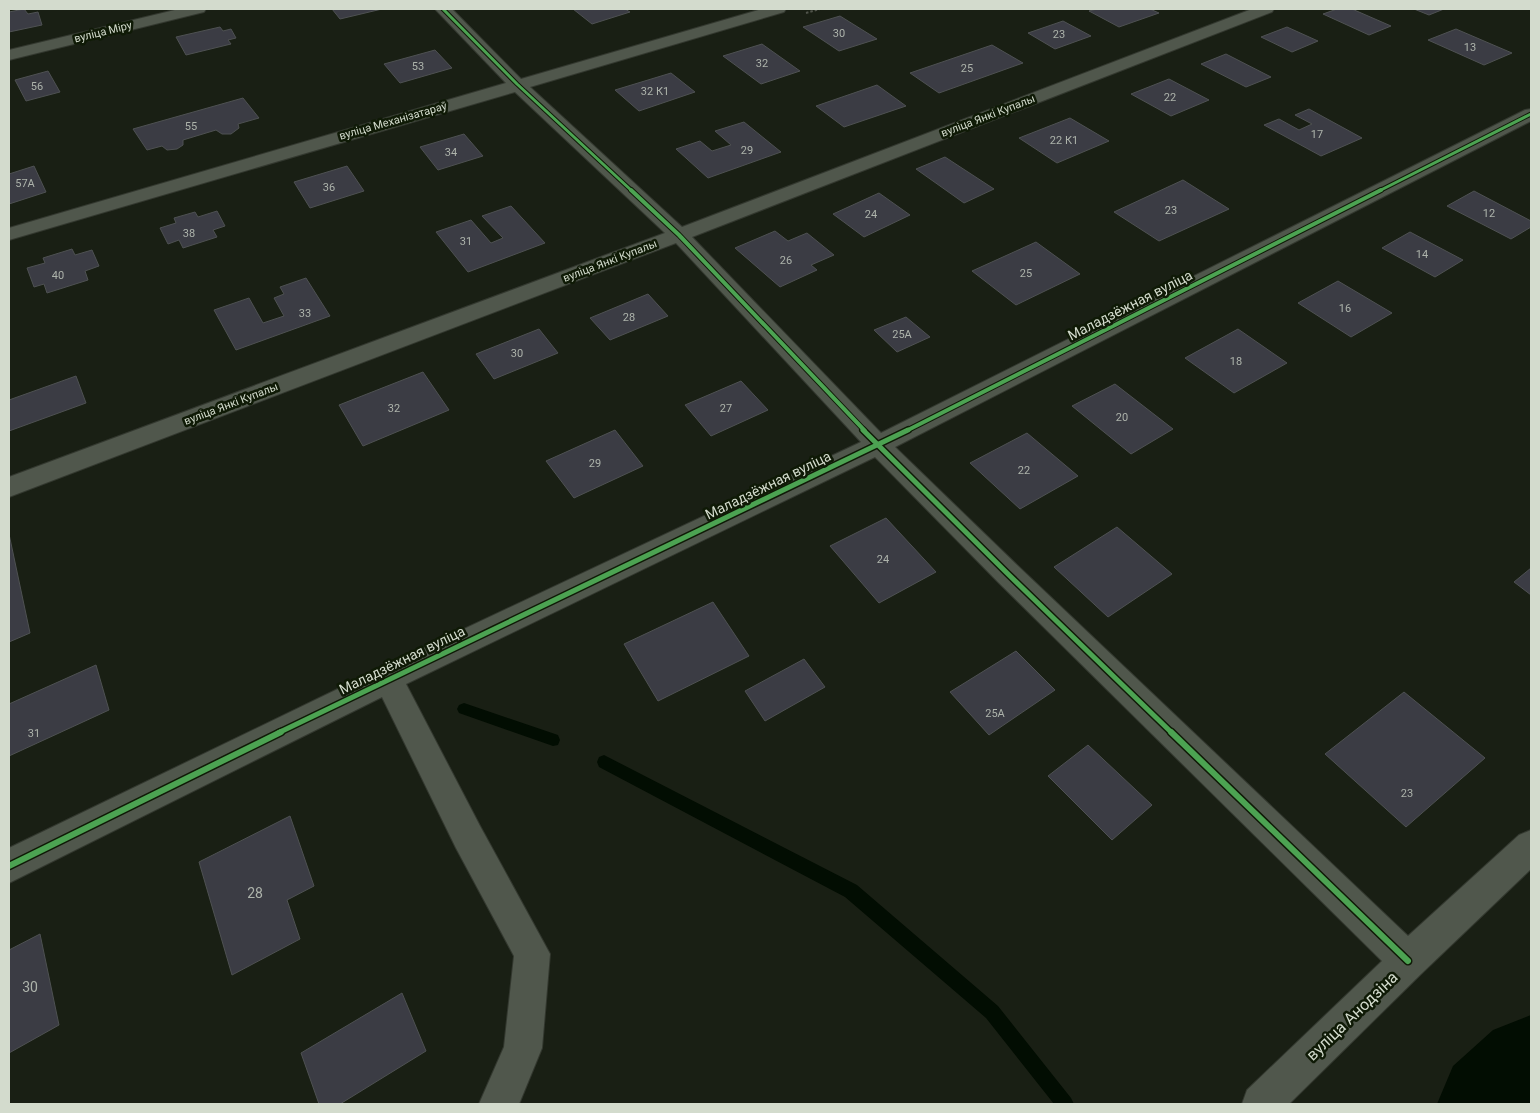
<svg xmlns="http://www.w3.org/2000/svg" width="1540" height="1113" viewBox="0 0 1540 1113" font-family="Roboto,sans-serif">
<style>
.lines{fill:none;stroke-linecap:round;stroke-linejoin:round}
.stream{fill:#020d02;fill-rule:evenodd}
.river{fill:#020d02;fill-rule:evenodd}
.building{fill:#3b3c44;stroke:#4e5152}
.minor-casing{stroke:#33382f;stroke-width:2}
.path{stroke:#50544b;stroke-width:2;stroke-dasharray:2.5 2;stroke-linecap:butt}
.minor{fill:#50574c;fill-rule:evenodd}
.cycleway-far3-casing{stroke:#0f1a06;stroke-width:5}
.cycleway-far2-casing{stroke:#0f1a06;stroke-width:6}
.cycleway-far1-casing{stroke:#0f1a06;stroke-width:8}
.cycleway-casing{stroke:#0f1a06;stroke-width:9}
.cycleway-far3{stroke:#4ca352;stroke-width:3}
.cycleway-far2{stroke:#4ca352;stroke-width:4}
.cycleway-far1{stroke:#4ca352;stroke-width:5}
.cycleway{stroke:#4ca352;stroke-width:6}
.labels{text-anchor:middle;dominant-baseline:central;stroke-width:5;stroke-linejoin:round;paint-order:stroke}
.far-street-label{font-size:11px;fill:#d3dbcd;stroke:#0f1a06}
.number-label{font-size:11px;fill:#adb3ab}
.street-label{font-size:14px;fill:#d3dbcd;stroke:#0f1a06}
.near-number-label{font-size:14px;fill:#adb3ab}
.near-street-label{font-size:16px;fill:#d3dbcd;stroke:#0f1a06}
</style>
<rect width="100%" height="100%" fill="#191f14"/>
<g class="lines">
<path class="stream" d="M 464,703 L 558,735 L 560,740 L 558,745 L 553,746 L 459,713 L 457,709 L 459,705 Z
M 604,755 L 857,885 L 998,1006 L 1071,1098 L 1074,1104 L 1054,1104 L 986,1018 L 845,897 L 599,767 L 597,762 L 599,757 Z"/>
<path class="river" d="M 1531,1015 L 1531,1104 L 1437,1104 L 1453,1066 L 1493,1030 Z"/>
</g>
<path class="building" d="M 24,9 L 28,14 L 38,12 L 42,25 L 9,32 L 9,12 Z
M 332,9 L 382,9 L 340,19 Z
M 573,9 L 625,9 L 630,12 L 592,24 Z
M 1097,9 L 1150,9 L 1159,13 L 1119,27 L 1089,11 Z
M 1337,9 L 1352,9 L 1391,26 L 1369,35 L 1323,14 Z
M 1414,9 L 1444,9 L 1429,15 Z
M 840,16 L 877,39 L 839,51 L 803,27 Z
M 1063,21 L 1091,36 L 1055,49 L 1028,33 Z
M 220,27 L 223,31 L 231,29 L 236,38 L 228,40 L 231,44 L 186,55 L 176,37 Z
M 1287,27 L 1318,41 L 1292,52 L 1261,37 Z
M 1456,29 L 1512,53 L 1484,65 L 1428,40 Z
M 762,44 L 800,71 L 761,84 L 723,56 Z
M 992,45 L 1023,63 L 939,93 L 910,73 Z
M 435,50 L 452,68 L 400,83 L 384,64 Z
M 1226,54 L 1271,77 L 1246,87 L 1201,64 Z
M 48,71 L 60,92 L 26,101 L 15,80 Z
M 671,73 L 695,92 L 639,111 L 615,90 Z
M 1169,79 L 1209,100 L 1171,116 L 1131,94 Z
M 877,85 L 906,106 L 844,127 L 816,106 Z
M 243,98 L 259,118 L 238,124 L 239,128 L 231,134 L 222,134 L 216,130 L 183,140 L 183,145 L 177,149 L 167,150 L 162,146 L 147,150 L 133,129 Z
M 1309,109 L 1362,138 L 1321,156 L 1264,125 L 1279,119 L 1299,130 L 1312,124 L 1295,115 Z
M 1070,118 L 1109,141 L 1057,163 L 1019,138 Z
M 744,122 L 781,152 L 708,178 L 676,149 L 700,141 L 712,151 L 731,145 L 715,131 Z
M 464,134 L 483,156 L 438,170 L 420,147 Z
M 945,157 L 994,189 L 964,203 L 916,169 Z
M 34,166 L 46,192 L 9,204 L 9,174 Z
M 347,166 L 364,191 L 310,208 L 294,182 Z
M 1183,180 L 1229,209 L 1159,241 L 1114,212 Z
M 1474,191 L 1531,221 L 1531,227 L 1511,239 L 1447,206 Z
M 879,193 L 910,215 L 864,237 L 833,214 Z
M 511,206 L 545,243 L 468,272 L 436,232 L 471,220 L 491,243 L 503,238 L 482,216 Z
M 217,211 L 225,226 L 213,230 L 217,237 L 183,248 L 179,240 L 168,244 L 160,228 L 176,223 L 174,218 L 195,212 L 198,217 Z
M 775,231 L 788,241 L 807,233 L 834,255 L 811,265 L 817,270 L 780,287 L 735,248 Z
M 1410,232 L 1463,260 L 1435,277 L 1382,248 Z
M 1036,242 L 1080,274 L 1016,305 L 972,271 Z
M 72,249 L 75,255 L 92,250 L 99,266 L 85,271 L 88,280 L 47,293 L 44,284 L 34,287 L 27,268 L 45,263 L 43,258 Z
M 306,278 L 330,316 L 236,350 L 214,310 L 249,298 L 263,323 L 284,316 L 274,298 L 284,294 L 280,287 Z
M 1338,281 L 1392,313 L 1351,337 L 1298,303 Z
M 648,294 L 668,316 L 610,340 L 590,318 Z
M 906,317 L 930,337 L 897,352 L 874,330 Z
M 539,329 L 558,353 L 494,379 L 476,354 Z
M 1238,329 L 1287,363 L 1234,393 L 1185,358 Z
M 423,372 L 449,410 L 363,446 L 339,405 Z
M 76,376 L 86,403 L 9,431 L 9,400 Z
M 741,381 L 768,410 L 711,436 L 685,405 Z
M 1115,384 L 1173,429 L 1131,454 L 1072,406 Z
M 615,430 L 643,466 L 574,498 L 546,461 Z
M 1027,433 L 1078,476 L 1020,509 L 970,463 Z
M 886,518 L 936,572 L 879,603 L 830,546 Z
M 1117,527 L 1172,574 L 1108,617 L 1054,567 Z
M 9,534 L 30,633 L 9,642 Z
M 1531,568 L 1531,595 L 1514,582 Z
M 713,602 L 749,656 L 658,701 L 624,644 Z
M 1016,651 L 1055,690 L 989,735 L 950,692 Z
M 804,659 L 825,687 L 765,721 L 745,691 Z
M 96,665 L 109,710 L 9,756 L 9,704 Z
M 1404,692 L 1485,758 L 1406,827 L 1325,754 Z
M 1088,745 L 1152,805 L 1112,840 L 1048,776 Z
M 290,816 L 314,886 L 287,900 L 300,939 L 232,975 L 199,862 Z
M 40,934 L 59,1025 L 9,1053 L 9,950 Z
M 402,993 L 426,1051 L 340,1104 L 319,1104 L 301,1053 Z"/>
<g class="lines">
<g class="minor-casing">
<path id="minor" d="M 179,9 L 206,9 L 204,12 L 9,60 L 9,50 Z
M 435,9 L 452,9 L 521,79 L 762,9 L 786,9 L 784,12 L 530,87 L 682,227 L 1252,9 L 1274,9 L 1272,12 L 692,237 L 881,433 L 1525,110 L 1531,109 L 1531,121 L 895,447 L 1018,566 L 1408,936 L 1519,835 L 1531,830 L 1531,869 L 1421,974 L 1289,1104 L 1242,1104 L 1247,1090 L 1382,961 L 998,582 L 875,457 L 406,684 L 480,826 L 550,954 L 542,1048 L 519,1104 L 479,1104 L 504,1047 L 514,956 L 456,848 L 382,697 L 9,883 L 9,848 L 377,670 L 861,442 L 676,243 L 9,497 L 9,477 L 665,233 L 515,92 L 9,240 L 9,228 L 506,83 Z"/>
</g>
<path class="path" d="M 806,13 L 820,9"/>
<use href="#minor" class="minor"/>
<g class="cycleway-far3-casing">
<path id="cycleway-far3" d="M 443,9 L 517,84 L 632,191
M 1379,191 L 1531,114"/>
</g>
<g class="cycleway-far2-casing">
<path id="cycleway-far2" d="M 631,190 L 679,235 L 865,431
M 906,431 L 1381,190"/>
</g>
<g class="cycleway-far1-casing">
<path id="cycleway-far1" d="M 863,430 L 1008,574 L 1172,733
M 278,733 L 908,430"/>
</g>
<g class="cycleway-casing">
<path id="cycleway" d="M 1171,732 L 1408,961
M 9,866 L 281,732"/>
</g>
<use href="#cycleway-far3" class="cycleway-far3"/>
<use href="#cycleway-far2" class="cycleway-far2"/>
<use href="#cycleway-far1" class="cycleway-far1"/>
<use href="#cycleway" class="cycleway"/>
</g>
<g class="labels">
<g class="far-street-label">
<text transform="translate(103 32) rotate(-14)">вуліца Міру</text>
<text transform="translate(988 116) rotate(-21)">вуліца Янкі Купалы</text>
<text transform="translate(393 121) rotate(-16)">вуліца Механізатараў</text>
<text transform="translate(610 261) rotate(-21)">вуліца Янкі Купалы</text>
<text transform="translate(231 404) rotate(-21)">вуліца Янкі Купалы</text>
</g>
<g class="number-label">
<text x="839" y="33">30</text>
<text x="1059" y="34">23</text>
<text x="1470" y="47">13</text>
<text x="762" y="63">32</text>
<text x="418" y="66">53</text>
<text x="967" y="68">25</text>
<text x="37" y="86">56</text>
<text x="655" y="91">32 К1</text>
<text x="1170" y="97">22</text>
<text x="191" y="126">55</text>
<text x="1317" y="134">17</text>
<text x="1064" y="140">22 К1</text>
<text x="747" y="150">29</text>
<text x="451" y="152">34</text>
<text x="25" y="183">57А</text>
<text x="329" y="187">36</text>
<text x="1171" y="210">23</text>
<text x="1489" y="213">12</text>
<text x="871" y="214">24</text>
<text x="189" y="233">38</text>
<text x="466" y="241">31</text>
<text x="1422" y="254">14</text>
<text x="786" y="260">26</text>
<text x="1026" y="273">25</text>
<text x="58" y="275">40</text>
<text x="1345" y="308">16</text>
<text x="305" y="313">33</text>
<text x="629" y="317">28</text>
<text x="902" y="334">25А</text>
<text x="517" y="353">30</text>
<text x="1236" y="361">18</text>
<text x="394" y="408">32</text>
<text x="726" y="408">27</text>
<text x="1122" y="417">20</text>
<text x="595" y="463">29</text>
<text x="1024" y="470">22</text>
<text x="883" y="559">24</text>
<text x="995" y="713">25А</text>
<text x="34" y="733">31</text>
<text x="1407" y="793">23</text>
</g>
<g class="street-label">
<text transform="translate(1130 305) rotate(-27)">Маладзёжная вуліца</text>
<text transform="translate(768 485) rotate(-26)">Маладзёжная вуліца</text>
<text transform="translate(402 660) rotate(-26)">Маладзёжная вуліца</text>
</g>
<g class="near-number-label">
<text x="255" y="893">28</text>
<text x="30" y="987">30</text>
</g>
<g class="near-street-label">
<text transform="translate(1352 1016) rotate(-44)">вуліца Анодзіна</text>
</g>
</g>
<rect width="1540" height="1113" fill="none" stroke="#d3dbcd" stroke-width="20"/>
</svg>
